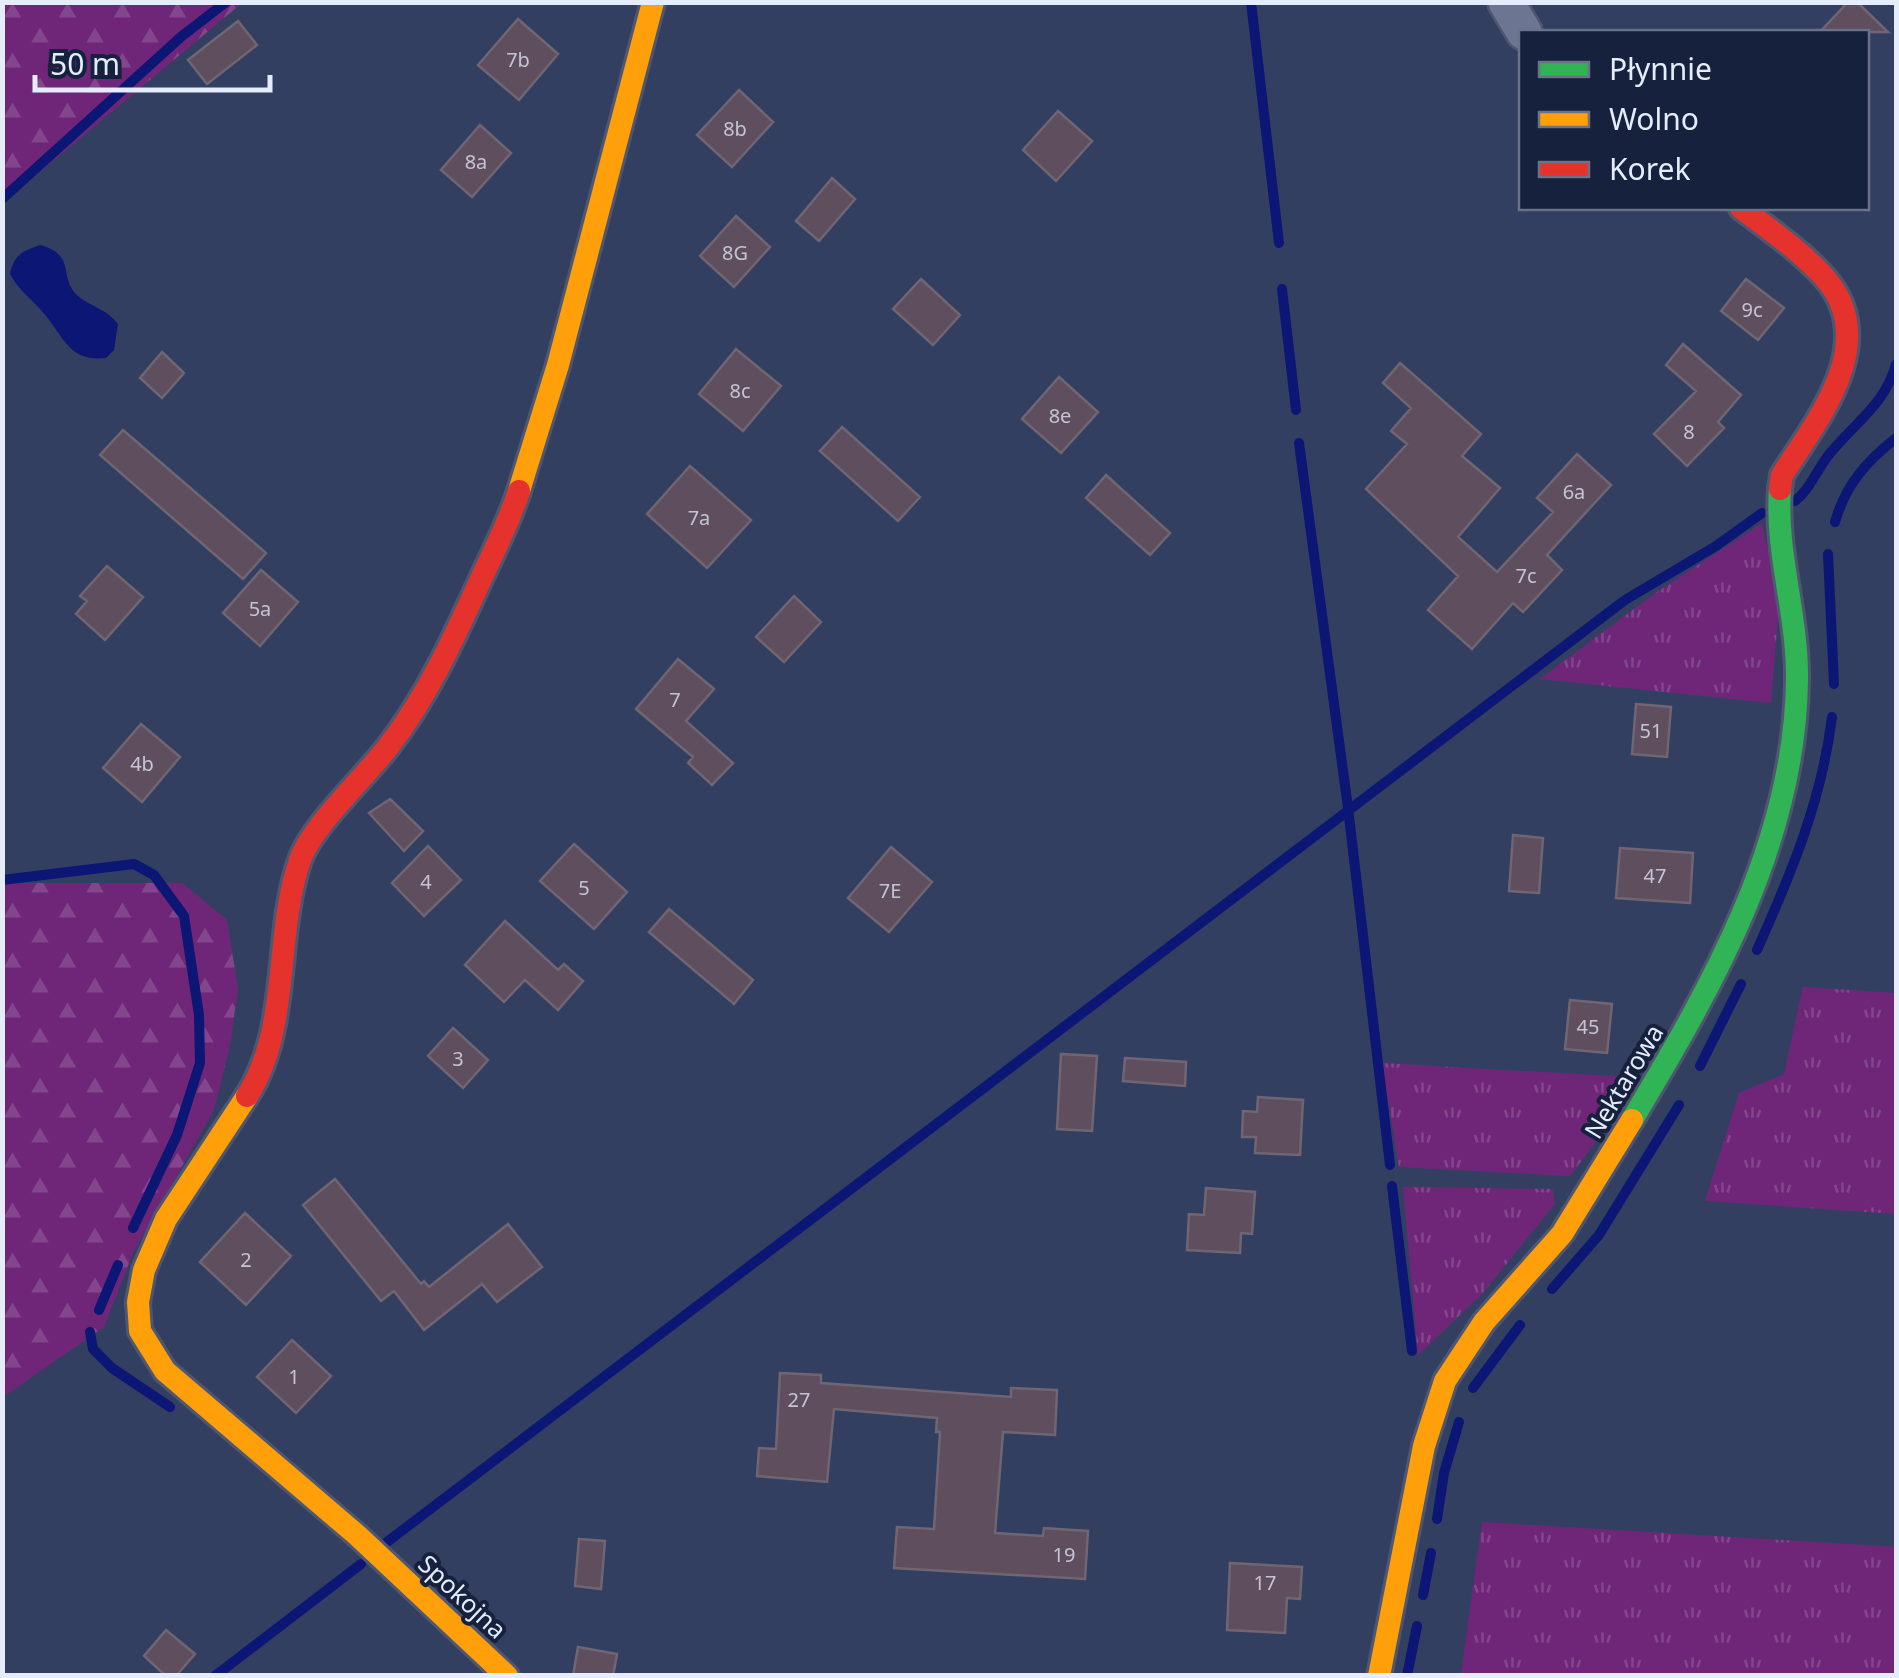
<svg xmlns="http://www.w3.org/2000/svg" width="1899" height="1678" viewBox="0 0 1899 1678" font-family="'Noto Sans',sans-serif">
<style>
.grass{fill:url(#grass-tufts)}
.forest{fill:url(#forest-firs)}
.water{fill:#0b1675}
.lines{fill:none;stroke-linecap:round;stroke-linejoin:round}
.stream{stroke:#0b1675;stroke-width:10}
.building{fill:#5f4e5e;stroke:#706573;stroke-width:2.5}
.street-casing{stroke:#4f5770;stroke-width:40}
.fast-casing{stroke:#4f5770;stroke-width:28}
.slow-casing{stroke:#4f5770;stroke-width:28}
.jam-casing{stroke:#4f5770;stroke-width:28}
.street{stroke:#6c7693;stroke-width:35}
.fast{stroke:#30b455;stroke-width:22}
.slow{stroke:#ff9f0a;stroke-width:22}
.jam{stroke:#e5322d;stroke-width:22}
.labels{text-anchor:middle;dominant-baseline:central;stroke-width:8;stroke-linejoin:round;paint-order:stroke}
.number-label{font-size:20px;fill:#c4c4d4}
.street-label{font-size:25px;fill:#e5ecfb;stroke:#16213d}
</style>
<defs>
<pattern id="grass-tufts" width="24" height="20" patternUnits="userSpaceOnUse" patternTransform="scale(2.5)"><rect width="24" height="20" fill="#6f2678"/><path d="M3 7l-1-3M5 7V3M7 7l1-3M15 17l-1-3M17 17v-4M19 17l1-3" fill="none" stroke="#83468c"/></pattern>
<pattern id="forest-firs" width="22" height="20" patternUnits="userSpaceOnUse" patternTransform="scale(2.5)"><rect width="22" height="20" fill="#6f2678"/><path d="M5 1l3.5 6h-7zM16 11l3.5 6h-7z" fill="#83468c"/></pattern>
</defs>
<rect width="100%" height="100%" fill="#333f61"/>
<path class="grass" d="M 1762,523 L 1779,604 L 1771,703 L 1540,679 L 1654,594 Z
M 1803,987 L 1896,993 L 1896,1214 L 1705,1201 L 1739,1093 L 1784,1074 Z
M 1382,1063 L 1629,1077 L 1635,1089 L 1570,1176 L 1399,1167 Z
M 1403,1187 L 1553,1189 L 1555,1204 L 1481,1295 L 1418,1355 Z
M 1482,1522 L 1896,1547 L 1896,1675 L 1461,1675 Z"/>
<path class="forest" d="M 3,2 L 242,2 L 242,3 L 17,191 L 3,199 Z
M 3,883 L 182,883 L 227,920 L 238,989 L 230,1045 L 214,1110 L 133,1253 L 104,1327 L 3,1397 Z"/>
<path class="water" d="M 40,245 C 77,255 58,277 77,295 C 90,307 106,308 118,324 L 114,350 L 106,358 C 70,362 64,338 46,316 C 34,301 19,291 10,274 C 14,255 22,251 40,245 Z"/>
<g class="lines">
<path class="stream" d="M 1251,2 L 1279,243
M 2,199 L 182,36 L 226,2
M 1282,289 L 1296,410
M 1299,443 L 1348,808 L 1390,1165
M 1795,501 C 1811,489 1818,466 1832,451 C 1856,422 1886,403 1896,364
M 1835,522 C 1846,484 1866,462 1896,438
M 1828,554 L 1834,684
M 2,880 L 134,864 L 154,875 L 184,916 L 199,1015 L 200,1063 L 177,1135 L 133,1228
M 1757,950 C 1791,874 1822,800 1832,717
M 1700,1066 L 1741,984
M 1392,1186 L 1412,1351
M 1552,1289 L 1599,1235 L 1679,1105
M 99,1310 L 118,1265
M 90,1332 L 93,1349 L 112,1368 L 170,1407
M 1473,1388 L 1520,1325
M 1437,1519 L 1444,1473 L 1459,1422
M 387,1542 L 1625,600 L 1716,546 L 1762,513
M 1423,1595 L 1431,1553
M 215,1676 L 361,1564
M 1407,1676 L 1417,1626"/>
</g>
<path class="building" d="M 1848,2 L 1857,2 L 1888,32 L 1820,32 Z
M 518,19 L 558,54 L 519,100 L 478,65 Z
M 238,21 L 257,45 L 207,84 L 188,60 Z
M 739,90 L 773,122 L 732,167 L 697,135 Z
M 1058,111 L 1092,141 L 1056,181 L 1023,150 Z
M 480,125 L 511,153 L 472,197 L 441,170 Z
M 832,178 L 855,199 L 819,241 L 796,221 Z
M 736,216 L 770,247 L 734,287 L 700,256 Z
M 921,279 L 960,315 L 933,345 L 893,309 Z
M 1746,279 L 1784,308 L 1758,340 L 1721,311 Z
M 1683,344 L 1741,395 L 1718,422 L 1724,428 L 1687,466 L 1654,434 L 1696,391 L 1666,365 Z
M 736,349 L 781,386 L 743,431 L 699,394 Z
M 162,352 L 184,373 L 162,398 L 140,378 Z
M 1400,363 L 1481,434 L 1462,456 L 1500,488 L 1458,537 L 1497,572 L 1553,512 L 1537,498 L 1577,454 L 1611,485 L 1547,555 L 1562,570 L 1523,612 L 1513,603 L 1472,649 L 1428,610 L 1458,576 L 1366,489 L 1407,444 L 1391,431 L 1411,408 L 1383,383 Z
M 1059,377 L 1098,412 L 1061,453 L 1022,419 Z
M 842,427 L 920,497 L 898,521 L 820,451 Z
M 123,430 L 266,553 L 243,579 L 100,455 Z
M 690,466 L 751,520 L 707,568 L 647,514 Z
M 1106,475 L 1170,533 L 1150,555 L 1086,498 Z
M 107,566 L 143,597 L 105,640 L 76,614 L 87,601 L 80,596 Z
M 261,570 L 298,602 L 260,646 L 223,613 Z
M 794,596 L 821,622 L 784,662 L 756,637 Z
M 678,659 L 714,689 L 686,721 L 733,763 L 712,785 L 688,763 L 693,757 L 636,709 Z
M 1636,704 L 1671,707 L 1667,757 L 1632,754 Z
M 141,724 L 180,757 L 142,802 L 103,768 Z
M 390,799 L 423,831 L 404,851 L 369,813 Z
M 1513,835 L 1543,838 L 1539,893 L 1509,891 Z
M 574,844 L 627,892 L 594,929 L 540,881 Z
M 428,846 L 461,880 L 424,916 L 392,883 Z
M 891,847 L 932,882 L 889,932 L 848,898 Z
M 1620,848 L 1693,853 L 1690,903 L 1616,898 Z
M 669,909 L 753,980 L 734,1004 L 649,932 Z
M 505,921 L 558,970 L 564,964 L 583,981 L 558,1010 L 525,980 L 504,1002 L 465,965 Z
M 1570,1000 L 1612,1004 L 1607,1053 L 1565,1049 Z
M 453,1028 L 488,1060 L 463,1088 L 428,1056 Z
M 1061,1054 L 1097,1056 L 1092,1131 L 1057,1129 Z
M 1125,1058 L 1186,1062 L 1185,1086 L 1123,1081 Z
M 1258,1097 L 1303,1100 L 1300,1155 L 1255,1153 L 1256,1137 L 1242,1137 L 1243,1111 L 1257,1112 Z
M 335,1179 L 421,1284 L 424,1281 L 429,1287 L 508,1224 L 542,1267 L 497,1302 L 482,1284 L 424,1330 L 394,1291 L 381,1301 L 303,1205 Z
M 1206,1188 L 1255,1192 L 1252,1234 L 1241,1233 L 1240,1253 L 1187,1250 L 1189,1214 L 1204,1215 Z
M 245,1213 L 291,1256 L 246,1305 L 200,1262 Z
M 292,1340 L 331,1376 L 296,1413 L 257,1377 Z
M 780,1373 L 821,1375 L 821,1383 L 1011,1397 L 1011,1388 L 1057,1390 L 1055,1435 L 1003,1432 L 995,1533 L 1043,1536 L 1044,1528 L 1088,1531 L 1085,1579 L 894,1568 L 897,1527 L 934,1529 L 940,1432 L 936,1432 L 937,1418 L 834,1409 L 827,1482 L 757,1476 L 759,1448 L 776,1449 Z
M 579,1539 L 605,1541 L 601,1589 L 575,1586 Z
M 1230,1563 L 1302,1567 L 1300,1599 L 1287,1598 L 1285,1633 L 1227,1630 Z
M 166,1630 L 195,1654 L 176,1676 L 166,1676 L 144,1656 Z
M 578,1647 L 617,1654 L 613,1676 L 573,1676 Z"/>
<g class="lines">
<g class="street-casing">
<path id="street" d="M 1506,2 L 1524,32"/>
</g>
<g class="fast-casing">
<path id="fast" d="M 1632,1120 C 1713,985 1795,842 1797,680 C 1798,616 1775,551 1780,489"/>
</g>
<g class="slow-casing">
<path id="slow" d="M 519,491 L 558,365 L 653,2
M 247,1096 L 166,1219 L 144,1270 L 138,1302 L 140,1331 L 165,1371 L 358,1536 L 507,1676
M 1379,1676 L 1424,1446 L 1445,1381 L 1484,1322 L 1562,1234 L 1632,1120"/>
</g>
<g class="jam-casing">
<path id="jam" d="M 1741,208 C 1770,230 1801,251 1825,278 C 1881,342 1818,419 1782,475 L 1780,489
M 247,1096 C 291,1028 274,935 300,860 C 312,826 365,777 388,747 C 427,697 454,638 480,581 C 494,551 509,522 519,491"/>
</g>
<use href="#street" class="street"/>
<use href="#fast" class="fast"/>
<use href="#slow" class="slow"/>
<use href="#jam" class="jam"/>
</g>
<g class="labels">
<g class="number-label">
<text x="518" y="59">7b</text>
<text x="735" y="128">8b</text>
<text x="476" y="161">8a</text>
<text x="735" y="252">8G</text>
<text x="1752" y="309">9c</text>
<text x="740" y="390">8c</text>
<text x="1060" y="415">8e</text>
<text x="1689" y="431">8</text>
<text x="1574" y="491">6a</text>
<text x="699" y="517">7a</text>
<text x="1526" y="575">7c</text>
<text x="260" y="608">5a</text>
<text x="675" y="699">7</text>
<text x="1651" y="730">51</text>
<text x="142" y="763">4b</text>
<text x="1655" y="875">47</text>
<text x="426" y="881">4</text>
<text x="584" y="887">5</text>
<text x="890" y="890">7E</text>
<text x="1588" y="1026">45</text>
<text x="458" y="1058">3</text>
<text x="246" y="1259">2</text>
<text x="294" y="1376">1</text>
<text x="799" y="1399">27</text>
<text x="1064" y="1554">19</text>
<text x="1265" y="1582">17</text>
</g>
<g class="street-label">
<text transform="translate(1623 1081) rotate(-59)">Nektarowa</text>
<text transform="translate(463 1596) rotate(43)">Spokojna</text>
</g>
</g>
<rect width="1899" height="1678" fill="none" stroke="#e5ecfb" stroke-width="10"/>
<rect x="1519" y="30" width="350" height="180" fill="#16213d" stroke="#697289" stroke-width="2.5"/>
<rect x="1539" y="62" width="50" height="15" fill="#30b455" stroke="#697289" stroke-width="2.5"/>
<text x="1609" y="80" font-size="30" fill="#e5ecfb">Płynnie</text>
<rect x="1539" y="112" width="50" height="15" fill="#ff9f0a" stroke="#697289" stroke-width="2.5"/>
<text x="1609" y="130" font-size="30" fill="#e5ecfb">Wolno</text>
<rect x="1539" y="162" width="50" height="15" fill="#e5322d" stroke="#697289" stroke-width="2.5"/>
<text x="1609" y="180" font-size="30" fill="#e5ecfb">Korek</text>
<path d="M35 75v15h235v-15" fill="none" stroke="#e5ecfb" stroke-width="5"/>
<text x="50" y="75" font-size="30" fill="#e5ecfb" stroke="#16213d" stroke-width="8" paint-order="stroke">50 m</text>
</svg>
